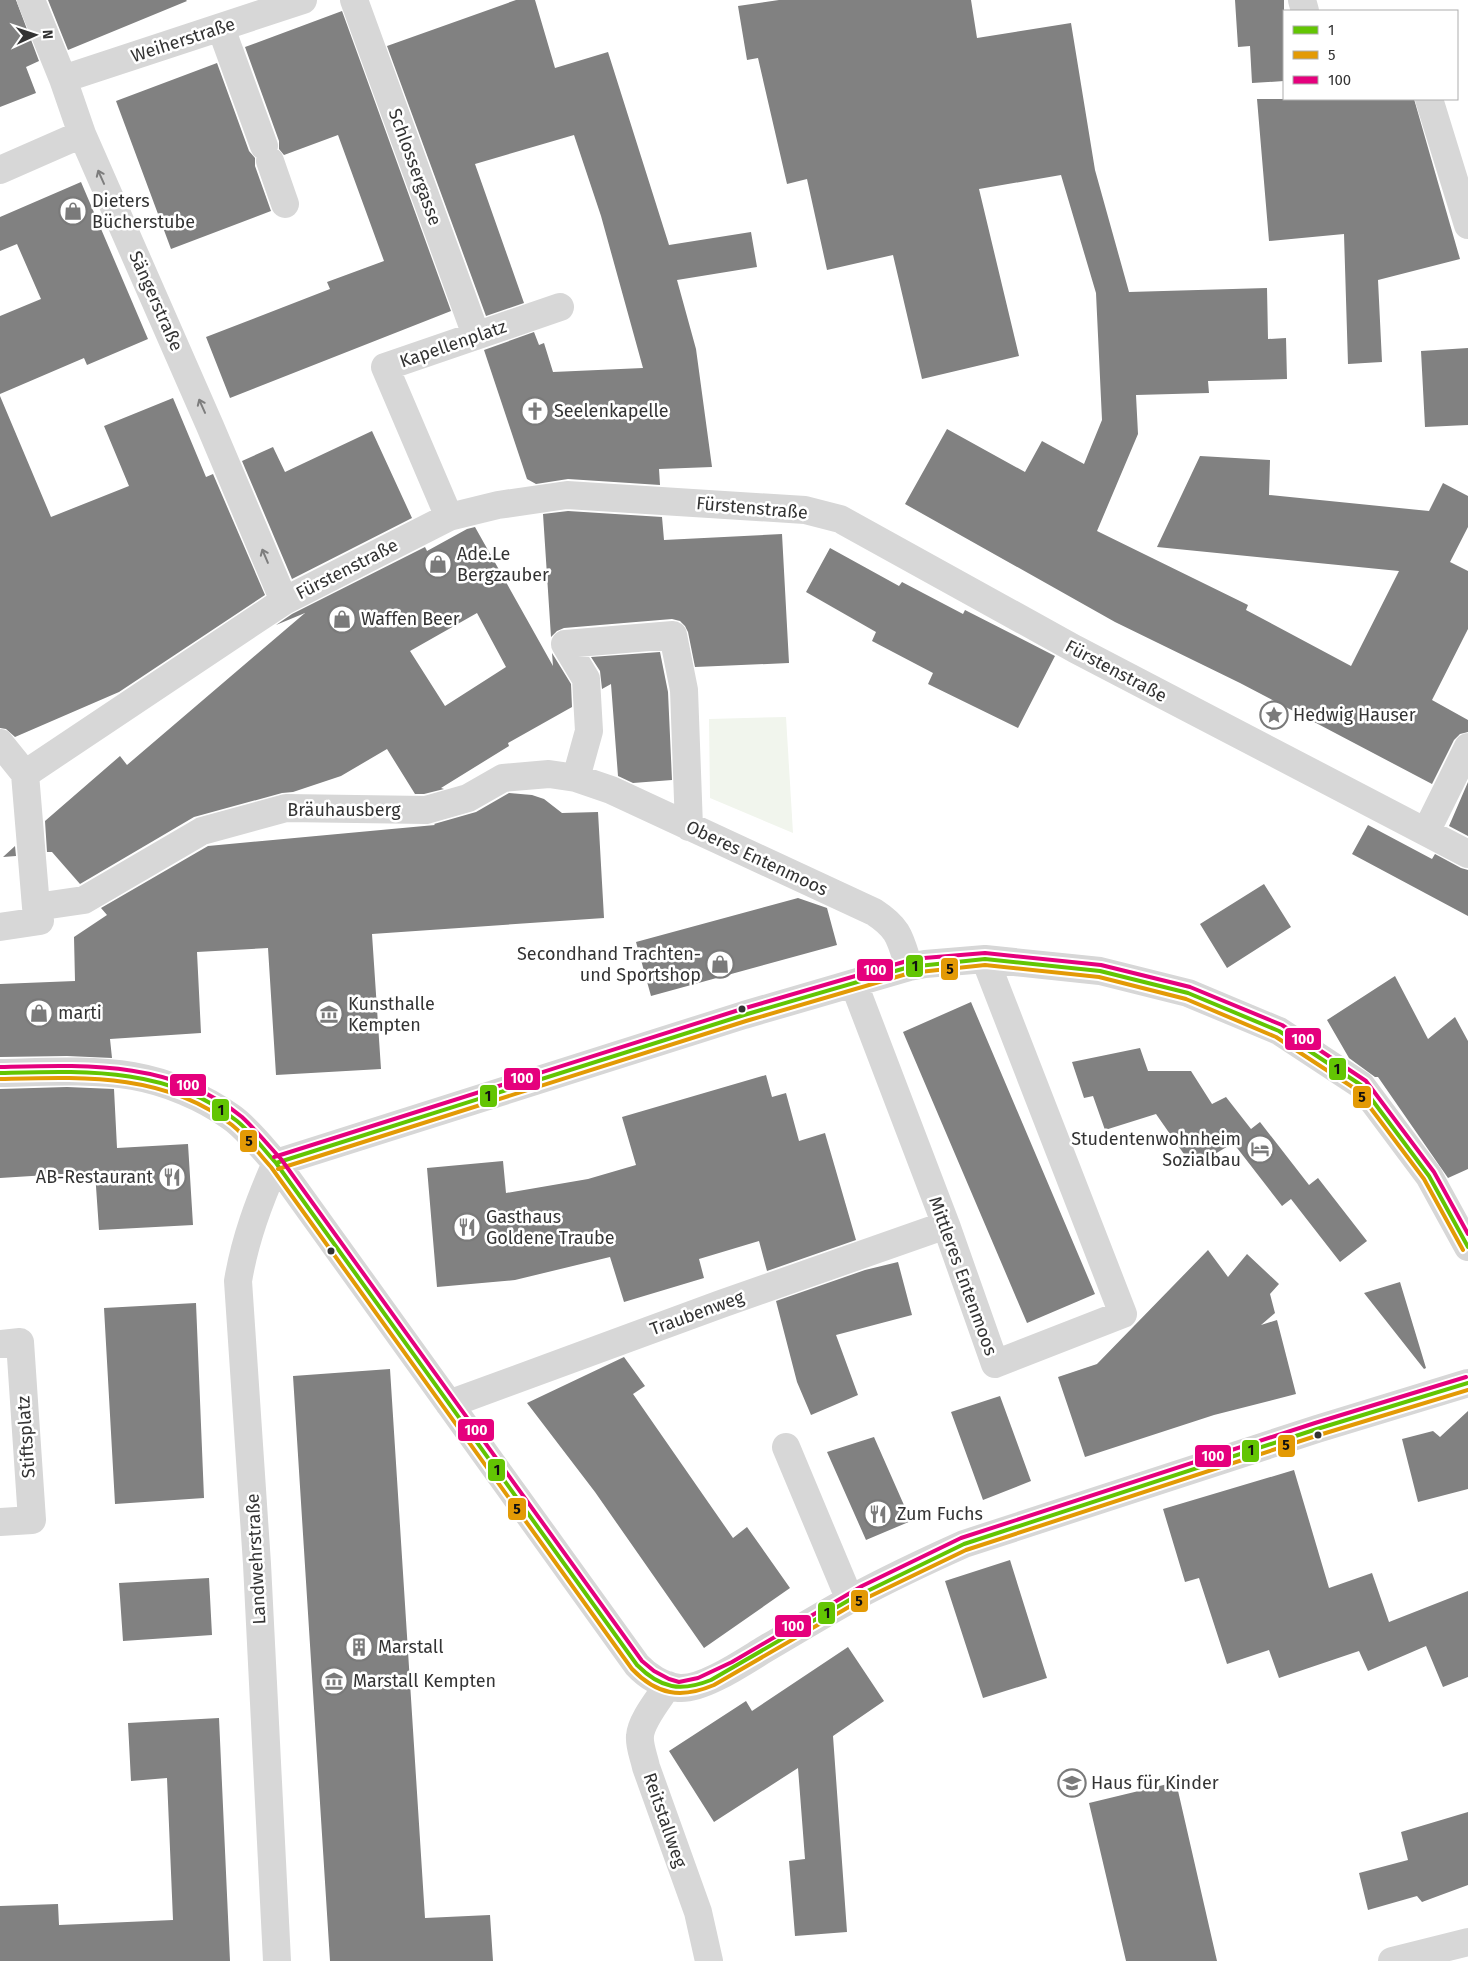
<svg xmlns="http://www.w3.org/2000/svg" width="1468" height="1961" viewBox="0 0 1468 1961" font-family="'Fira Sans',sans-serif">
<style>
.green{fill:#f1f5ed}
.building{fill:#818181;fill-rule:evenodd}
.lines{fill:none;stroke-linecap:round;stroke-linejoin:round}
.minor{stroke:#d7d7d7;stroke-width:28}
.bus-1-casing{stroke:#fff;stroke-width:8}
.bus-2-casing{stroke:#fff;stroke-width:8}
.bus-3-casing{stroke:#fff;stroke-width:8}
.bus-1{stroke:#63c503;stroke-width:4}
.bus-2{stroke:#e39a05;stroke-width:4}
.bus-3{stroke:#e5007d;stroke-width:4}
.oneway{stroke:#7d7d7d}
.bus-dot{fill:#333;stroke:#fff;stroke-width:2}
.labels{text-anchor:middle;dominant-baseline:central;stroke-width:5;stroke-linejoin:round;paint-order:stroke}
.street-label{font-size:18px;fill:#333;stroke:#fff}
.poi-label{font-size:18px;fill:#333;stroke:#fff;text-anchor:start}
.line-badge{stroke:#fff;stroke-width:2}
.badge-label{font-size:14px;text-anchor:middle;font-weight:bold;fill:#fff}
.pale-badge-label{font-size:14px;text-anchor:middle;font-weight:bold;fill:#111}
</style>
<rect width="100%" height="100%" fill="#fff"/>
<path class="green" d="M 786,717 L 793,833 L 710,798 L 709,719 Z"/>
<path class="building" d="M 0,0 L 16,0 L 39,61 L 26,67 L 36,93 L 0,107 Z
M 48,0 L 186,0 L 187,1 L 68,50 Z
M 516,0 L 535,0 L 555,68 L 608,52 L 669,245 L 751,232 L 757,267 L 677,280 L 696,349 L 712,467 L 659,469 L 660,485 L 568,479 L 536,484 L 527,479 L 484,350 L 534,332 L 539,345 L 544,343 L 553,372 L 643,368 L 601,216 L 574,135 L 475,164 L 524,303 L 486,316 L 387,46 Z
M 779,0 L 971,0 L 977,38 L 1071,23 L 1095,170 L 1129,292 L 1267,288 L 1268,339 L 1286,338 L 1287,379 L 1208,381 L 1209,393 L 1136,395 L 1138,434 L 1097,531 L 1248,605 L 1246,610 L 1351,666 L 1399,571 L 1157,547 L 1200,456 L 1270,460 L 1269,495 L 1429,511 L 1443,483 L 1468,496 L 1468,527 L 1450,562 L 1468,571 L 1468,629 L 1432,700 L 1468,720 L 1468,732 L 1460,734 L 1454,740 L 1432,784 L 1240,683 L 1115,622 L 905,504 L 947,429 L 1025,472 L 1042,441 L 1084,464 L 1102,420 L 1096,293 L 1061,175 L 979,189 L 1019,356 L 922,379 L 893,255 L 827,270 L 807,179 L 787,184 L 758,58 L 747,60 L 738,6 Z
M 1235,0 L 1284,0 L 1284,81 L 1252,83 L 1250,46 L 1238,47 Z
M 342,11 L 451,311 L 230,398 L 206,337 L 330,289 L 327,282 L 384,261 L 338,135 L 284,155 L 279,149 L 279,141 L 245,47 Z
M 217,63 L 249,151 L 255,158 L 255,166 L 271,211 L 171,249 L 116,101 Z
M 1257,99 L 1414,99 L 1460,259 L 1378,280 L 1382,362 L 1348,364 L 1344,234 L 1269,241 Z
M 81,182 L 148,339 L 87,365 L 84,358 L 0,394 L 0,316 L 41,299 L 17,244 L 0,251 L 0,217 Z
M 1468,348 L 1468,425 L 1425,427 L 1421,351 Z
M 0,396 L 51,517 L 129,486 L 104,426 L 173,398 L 206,477 L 213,474 L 265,595 L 119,692 L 15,737 L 6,729 L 0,728 Z
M 372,431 L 412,518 L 292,579 L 242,461 L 273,447 L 285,472 Z
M 568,511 L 662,517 L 664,540 L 782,534 L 789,663 L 695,667 L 688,632 L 685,626 L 680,621 L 672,619 L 564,628 L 557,631 L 551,637 L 543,514 Z
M 475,527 L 553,666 L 552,653 L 571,684 L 572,707 L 508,743 L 509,746 L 441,788 L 444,789 L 424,794 L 415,794 L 387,749 L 341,776 L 293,792 L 282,793 L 194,817 L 80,884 L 52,852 L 47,852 L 45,821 L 120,756 L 127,765 L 305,613 L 276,625 L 292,614 L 425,547 L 427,551 L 467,529 ZM 477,613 L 506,667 L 445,706 L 410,651 Z
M 830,548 L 899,586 L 902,582 L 963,614 L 965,610 L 1055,656 L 1018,728 L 928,684 L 933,673 L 872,641 L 876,632 L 806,592 Z
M 660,652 L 668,692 L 672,780 L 633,783 L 618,776 L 611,684 L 602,689 L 600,671 L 591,657 Z
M 1468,782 L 1468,836 L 1449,826 Z
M 509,793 L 532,795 L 544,799 L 562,813 L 598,812 L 604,918 L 372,934 L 381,1069 L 276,1075 L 268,948 L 197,952 L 201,1033 L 110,1039 L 112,1058 L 67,1056 L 0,1057 L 0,984 L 75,981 L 74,937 L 107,915 L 101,908 L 208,846 L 435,825 L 434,824 L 476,812 Z
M 1368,825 L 1432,859 L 1435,854 L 1461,868 L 1468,870 L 1468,916 L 1352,854 Z
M 15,846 L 16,856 L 3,857 Z
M 1264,884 L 1291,927 L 1227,968 L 1200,924 Z
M 798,898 L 827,908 L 837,945 L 651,996 L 636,942 Z
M 1395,976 L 1428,1039 L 1455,1017 L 1468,1041 L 1468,1169 L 1448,1178 L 1378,1077 L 1375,1077 L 1349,1058 L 1327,1020 Z
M 971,1002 L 1095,1294 L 1027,1323 L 903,1032 Z
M 1140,1048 L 1148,1071 L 1191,1071 L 1212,1104 L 1226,1097 L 1251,1129 L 1260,1122 L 1309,1185 L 1318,1178 L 1367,1241 L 1340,1262 L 1291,1199 L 1282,1206 L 1234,1144 L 1240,1139 L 1193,1167 L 1156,1114 L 1105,1130 L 1093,1096 L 1084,1098 L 1072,1062 Z
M 766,1075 L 772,1097 L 786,1093 L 799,1141 L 825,1133 L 856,1240 L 767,1271 L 759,1241 L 699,1259 L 704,1278 L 624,1302 L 610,1257 L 515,1280 L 437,1287 L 427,1168 L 503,1161 L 506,1193 L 588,1179 L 636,1165 L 622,1117 Z
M 67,1087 L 114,1089 L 117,1148 L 188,1144 L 193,1225 L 99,1230 L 95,1172 L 0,1178 L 0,1089 Z
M 1208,1250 L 1228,1277 L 1247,1254 L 1279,1284 L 1270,1294 L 1275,1313 L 1261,1325 L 1277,1320 L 1296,1394 L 1214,1415 L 1085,1457 L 1058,1377 L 1097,1364 Z
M 898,1262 L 912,1315 L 836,1335 L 858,1395 L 811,1415 L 797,1382 L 776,1301 L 865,1270 Z
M 1400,1282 L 1426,1368 L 1424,1369 L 1364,1293 Z
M 196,1303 L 204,1498 L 115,1504 L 104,1308 Z
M 624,1357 L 645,1386 L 633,1394 L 733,1538 L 747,1527 L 790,1588 L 704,1648 L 595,1492 L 527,1403 Z
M 390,1369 L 425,1918 L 490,1915 L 493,1961 L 330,1961 L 293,1376 Z
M 1000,1396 L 1031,1481 L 983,1500 L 951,1412 Z
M 1468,1411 L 1468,1489 L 1418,1502 L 1402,1439 L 1433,1431 L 1440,1437 Z
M 874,1437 L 911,1521 L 866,1540 L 827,1452 Z
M 1294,1470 L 1329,1588 L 1372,1573 L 1389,1622 L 1468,1591 L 1468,1677 L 1443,1687 L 1426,1646 L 1368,1671 L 1359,1651 L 1279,1678 L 1269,1650 L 1227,1664 L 1199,1578 L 1185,1582 L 1163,1509 Z
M 1010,1560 L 1047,1678 L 983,1698 L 945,1581 Z
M 209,1578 L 212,1635 L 123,1641 L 119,1583 Z
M 848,1647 L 884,1701 L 833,1736 L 847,1932 L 795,1936 L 789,1861 L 805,1859 L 798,1768 L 714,1822 L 669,1751 L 746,1701 L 752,1711 Z
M 219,1718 L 230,1961 L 0,1961 L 0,1906 L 58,1904 L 59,1925 L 173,1920 L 167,1778 L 131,1781 L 128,1723 Z
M 1176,1782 L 1217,1961 L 1126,1961 L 1089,1803 Z
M 1468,1812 L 1468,1885 L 1422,1902 L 1417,1896 L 1368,1910 L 1359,1873 L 1408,1860 L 1401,1832 Z"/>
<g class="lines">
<path class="minor" d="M 31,0 L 63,79 L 82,134 L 210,426 L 284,601
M 354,0 L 476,335
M 1302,0 L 1305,11
M 221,28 L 264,146
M 63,79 L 303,0
M 1429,99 L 1468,225
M 270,161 L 285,204
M 0,170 L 82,134
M 449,517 L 385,367 L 560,307
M 0,743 L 25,774
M 25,774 L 284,601 L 449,517 L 498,505 L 567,495 L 805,510 L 840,519 L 1075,649 L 1468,854
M 576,778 L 589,731 L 586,679 L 565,644 L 673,635 L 684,690 L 689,827
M 1426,832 L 1468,747
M 36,907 L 84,900 L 202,831 L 286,808 L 426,810 L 468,798 L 503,778 L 549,774 L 576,778 L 611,790 L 874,912 C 900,929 900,939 909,967
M 0,927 L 40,921 L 36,907 L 25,774
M 854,984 L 946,1225 L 995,1364 L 1123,1314 L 985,959
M 0,1073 C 44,1072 90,1069 133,1076 C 167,1082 203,1097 231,1117 C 247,1128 263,1149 276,1163 L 637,1665 C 647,1676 663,1686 679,1688 C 703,1690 745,1661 765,1649 C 794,1632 822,1615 851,1599 C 888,1579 926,1561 964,1544 L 1317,1429 L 1468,1383
M 276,1163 L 744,1015 L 909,967 L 925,964 L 985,959 L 1100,971 L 1188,993 L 1279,1031 L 1361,1085 L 1429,1176 L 1468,1247
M 276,1163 C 259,1202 245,1239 238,1281 L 257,1564 L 277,1961
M 0,1344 L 20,1342 L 32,1520 L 0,1522
M 449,1404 L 721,1304 L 946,1225
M 786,1447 L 850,1600
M 668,1685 C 660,1698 641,1720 640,1736 C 639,1746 644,1757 646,1767 L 698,1912 L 709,1961
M 1392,1961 L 1468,1942"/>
<g class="bus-1-casing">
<path id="bus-1" d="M 0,1073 C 82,1071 169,1066 237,1121 C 252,1133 263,1149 276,1163 L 637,1665 C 661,1689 681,1692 711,1680 L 851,1599 L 964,1544 L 1317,1429 L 1468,1383
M 276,1163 L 744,1015 L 909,967 L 985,959 L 1100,971 L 1188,993 L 1279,1031 L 1361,1085 L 1429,1176 L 1468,1247"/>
</g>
<g class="bus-2-casing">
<path id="bus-2" d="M 0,1079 C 80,1077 165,1072 232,1125 C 247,1137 258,1153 271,1167 L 632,1669 C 657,1695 681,1699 714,1685 L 854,1604 L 966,1550 L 1319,1435 L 1468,1390
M 278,1169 L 746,1021 L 910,973 L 985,965 L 1099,977 L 1186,999 L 1276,1037 L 1357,1090 L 1424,1179 L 1463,1250"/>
</g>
<g class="bus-3-casing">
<path id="bus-3" d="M 0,1067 C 83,1065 174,1060 242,1117 C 256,1130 268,1145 281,1159 L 642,1661 L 654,1671 L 669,1679 L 679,1682 L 698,1678 L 732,1662 L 862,1586 L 961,1538 L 1315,1423 L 1466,1377
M 274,1157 L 742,1009 L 907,961 L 924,958 L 985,953 L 1101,965 L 1190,987 L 1282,1025 L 1366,1081 L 1434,1172 L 1468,1234"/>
</g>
<use href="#bus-1" class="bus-1"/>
<use href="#bus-2" class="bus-2"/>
<use href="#bus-3" class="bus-3"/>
</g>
<defs><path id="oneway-shaft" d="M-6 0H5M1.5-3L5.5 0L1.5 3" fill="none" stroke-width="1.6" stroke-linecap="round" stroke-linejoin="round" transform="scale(1.25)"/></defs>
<g class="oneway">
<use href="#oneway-shaft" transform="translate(101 177) rotate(-114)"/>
<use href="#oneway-shaft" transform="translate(202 406) rotate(-114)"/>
<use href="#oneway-shaft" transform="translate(265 556) rotate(-113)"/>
</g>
<defs>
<g id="shop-ring" transform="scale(1.4375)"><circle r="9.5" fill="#fff" stroke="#7a7a7a" stroke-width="1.5"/><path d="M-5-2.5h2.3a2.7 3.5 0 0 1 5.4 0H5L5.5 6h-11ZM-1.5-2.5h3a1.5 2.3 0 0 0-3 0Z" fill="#7a7a7a"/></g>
<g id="church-ring" transform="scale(1.4375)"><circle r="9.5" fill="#fff" stroke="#7a7a7a" stroke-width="1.5"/><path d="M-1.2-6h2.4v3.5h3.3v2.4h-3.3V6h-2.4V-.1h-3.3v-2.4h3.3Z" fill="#7a7a7a"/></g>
<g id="sight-ring" transform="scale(1.4375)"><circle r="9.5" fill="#fff" stroke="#7a7a7a" stroke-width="1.5"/><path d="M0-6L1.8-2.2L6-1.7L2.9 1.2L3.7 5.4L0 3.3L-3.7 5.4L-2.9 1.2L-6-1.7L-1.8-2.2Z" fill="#7a7a7a"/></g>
<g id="museum-ring" transform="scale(1.4375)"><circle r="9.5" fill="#fff" stroke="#7a7a7a" stroke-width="1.5"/><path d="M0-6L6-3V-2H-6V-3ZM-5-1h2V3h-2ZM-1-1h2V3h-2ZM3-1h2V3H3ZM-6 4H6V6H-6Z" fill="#7a7a7a"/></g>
<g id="hotel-ring" transform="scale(1.4375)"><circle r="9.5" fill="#fff" stroke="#7a7a7a" stroke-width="1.5"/><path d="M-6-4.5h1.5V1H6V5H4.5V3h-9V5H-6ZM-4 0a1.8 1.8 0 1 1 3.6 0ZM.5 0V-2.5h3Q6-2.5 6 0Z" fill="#7a7a7a"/></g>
<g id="restaurant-ring" transform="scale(1.4375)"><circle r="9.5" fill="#fff" stroke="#7a7a7a" stroke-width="1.5"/><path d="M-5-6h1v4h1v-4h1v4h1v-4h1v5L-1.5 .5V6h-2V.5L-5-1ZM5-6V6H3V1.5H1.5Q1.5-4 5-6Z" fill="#7a7a7a"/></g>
<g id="building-ring" transform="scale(1.4375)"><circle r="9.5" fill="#fff" stroke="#7a7a7a" stroke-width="1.5"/><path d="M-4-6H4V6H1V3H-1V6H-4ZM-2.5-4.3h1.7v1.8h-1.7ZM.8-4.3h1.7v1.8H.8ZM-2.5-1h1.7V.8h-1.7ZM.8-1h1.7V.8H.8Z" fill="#7a7a7a"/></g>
<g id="school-ring" transform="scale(1.4375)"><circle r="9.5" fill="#fff" stroke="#7a7a7a" stroke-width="1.5"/><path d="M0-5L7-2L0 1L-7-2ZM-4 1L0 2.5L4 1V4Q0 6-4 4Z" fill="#7a7a7a"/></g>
</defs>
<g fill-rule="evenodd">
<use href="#shop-ring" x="73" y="211"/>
<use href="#church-ring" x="535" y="411"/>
<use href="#shop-ring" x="438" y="564"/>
<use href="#shop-ring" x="342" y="619"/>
<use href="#sight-ring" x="1274" y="715"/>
<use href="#shop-ring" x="720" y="964"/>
<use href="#shop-ring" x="39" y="1013"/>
<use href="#museum-ring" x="329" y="1014"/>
<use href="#hotel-ring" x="1260" y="1149"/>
<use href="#restaurant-ring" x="172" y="1177"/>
<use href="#restaurant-ring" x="467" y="1227"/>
<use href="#restaurant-ring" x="878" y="1514"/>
<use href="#building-ring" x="359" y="1647"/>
<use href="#museum-ring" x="334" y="1681"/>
<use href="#school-ring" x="1072" y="1783"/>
</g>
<g class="bus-dot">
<circle cx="742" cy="1009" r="4.5"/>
<circle cx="331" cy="1251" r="4.5"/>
<circle cx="1318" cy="1435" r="4.5"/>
</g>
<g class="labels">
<g class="street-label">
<text transform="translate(183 40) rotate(-18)">Weiherstraße</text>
<text transform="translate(415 167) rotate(70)">Schlossergasse</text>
<text transform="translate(156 301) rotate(66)">Sängerstraße</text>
<text transform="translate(453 344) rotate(-19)">Kapellenplatz</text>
<text transform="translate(752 508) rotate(5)">Fürstenstraße</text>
<text transform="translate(347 569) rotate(-27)">Fürstenstraße</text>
<text transform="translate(1116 671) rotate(28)">Fürstenstraße</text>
<text x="344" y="810">Bräuhausberg</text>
<text transform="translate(757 858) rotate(25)">Oberes Entenmoos</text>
<text transform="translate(963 1276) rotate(70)">Mittleres Entenmoos</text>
<text transform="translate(697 1313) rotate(-20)">Traubenweg</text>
<text transform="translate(26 1437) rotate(-94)">Stiftsplatz</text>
<text transform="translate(256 1559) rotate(-93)">Landwehrstraße</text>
<text transform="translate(665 1820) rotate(71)">Reitstallweg</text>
</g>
<g class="poi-label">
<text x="92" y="201">Dieters<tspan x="92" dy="21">Bücherstube</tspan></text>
<text x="554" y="411">Seelenkapelle</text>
<text x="457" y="554">Ade.Le<tspan x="457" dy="21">Bergzauber</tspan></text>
<text x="361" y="619">Waffen Beer</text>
<text x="1293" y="715">Hedwig Hauser</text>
<text x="701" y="954" text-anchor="end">Secondhand Trachten-<tspan x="701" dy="21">und Sportshop</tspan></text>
<text x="348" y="1004">Kunsthalle<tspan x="348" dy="21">Kempten</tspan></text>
<text x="58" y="1013">marti</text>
<text x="1241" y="1139" text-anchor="end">Studentenwohnheim<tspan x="1241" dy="21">Sozialbau</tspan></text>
<text x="153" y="1177" text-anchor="end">AB-Restaurant</text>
<text x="486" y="1217">Gasthaus<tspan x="486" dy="21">Goldene Traube</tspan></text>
<text x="897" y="1514">Zum Fuchs</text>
<text x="378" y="1647">Marstall</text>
<text x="353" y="1681">Marstall Kempten</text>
<text x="1091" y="1783">Haus für Kinder</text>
</g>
</g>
<g class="line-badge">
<rect x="905" y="954" width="19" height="24" rx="5" fill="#63c503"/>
<rect x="940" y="957" width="19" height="24" rx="5" fill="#e39a05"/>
<rect x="856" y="958" width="38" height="24" rx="5" fill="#e5007d"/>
<rect x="1284" y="1027" width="38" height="24" rx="5" fill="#e5007d"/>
<rect x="1328" y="1057" width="19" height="24" rx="5" fill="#63c503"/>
<rect x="503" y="1067" width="38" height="24" rx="5" fill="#e5007d"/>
<rect x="169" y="1073" width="38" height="24" rx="5" fill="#e5007d"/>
<rect x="479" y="1084" width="19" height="24" rx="5" fill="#63c503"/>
<rect x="1352" y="1085" width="20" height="24" rx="5" fill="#e39a05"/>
<rect x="211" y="1098" width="19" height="24" rx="5" fill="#63c503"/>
<rect x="239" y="1129" width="19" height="24" rx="5" fill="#e39a05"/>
<rect x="457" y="1418" width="38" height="24" rx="5" fill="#e5007d"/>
<rect x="1277" y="1434" width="19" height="24" rx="5" fill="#e39a05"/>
<rect x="1241" y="1439" width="19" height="24" rx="5" fill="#63c503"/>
<rect x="1194" y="1444" width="38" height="24" rx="5" fill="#e5007d"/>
<rect x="487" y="1458" width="19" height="24" rx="5" fill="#63c503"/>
<rect x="507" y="1497" width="20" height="24" rx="5" fill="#e39a05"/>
<rect x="850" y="1589" width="19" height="24" rx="5" fill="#e39a05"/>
<rect x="817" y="1601" width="19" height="24" rx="5" fill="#63c503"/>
<rect x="774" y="1614" width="38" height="24" rx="5" fill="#e5007d"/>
</g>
<g class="badge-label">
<text x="875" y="975">100</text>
<text x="1303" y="1044">100</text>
<text x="522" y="1083">100</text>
<text x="188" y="1090">100</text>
<text x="476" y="1435">100</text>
<text x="1213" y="1461">100</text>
<text x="793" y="1631">100</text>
</g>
<g class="pale-badge-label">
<text x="915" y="971">1</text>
<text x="950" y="974">5</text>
<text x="1337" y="1074">1</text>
<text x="488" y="1101">1</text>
<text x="1362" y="1102">5</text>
<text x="221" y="1115">1</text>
<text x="249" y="1146">5</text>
<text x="1286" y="1450">5</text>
<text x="1251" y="1455">1</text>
<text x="497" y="1475">1</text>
<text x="517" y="1514">5</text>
<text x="859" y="1606">5</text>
<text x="827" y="1618">1</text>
</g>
<rect x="1283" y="10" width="175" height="90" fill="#ffffff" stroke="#adadad"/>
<rect x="1293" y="26" width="25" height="8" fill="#63c503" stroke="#adadad"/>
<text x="1328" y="35" font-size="15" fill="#333333">1</text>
<rect x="1293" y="51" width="25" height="8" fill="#e39a05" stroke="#adadad"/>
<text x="1328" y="60" font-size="15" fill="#333333">5</text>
<rect x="1293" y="76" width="25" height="8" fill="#e5007d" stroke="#adadad"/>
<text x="1328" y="85" font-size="15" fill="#333333">100</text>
<g transform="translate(35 35) rotate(87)" stroke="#ffffff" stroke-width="4" paint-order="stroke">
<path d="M0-4L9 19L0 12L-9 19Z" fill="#333333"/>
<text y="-8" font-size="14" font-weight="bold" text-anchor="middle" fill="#333333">N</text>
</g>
</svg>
